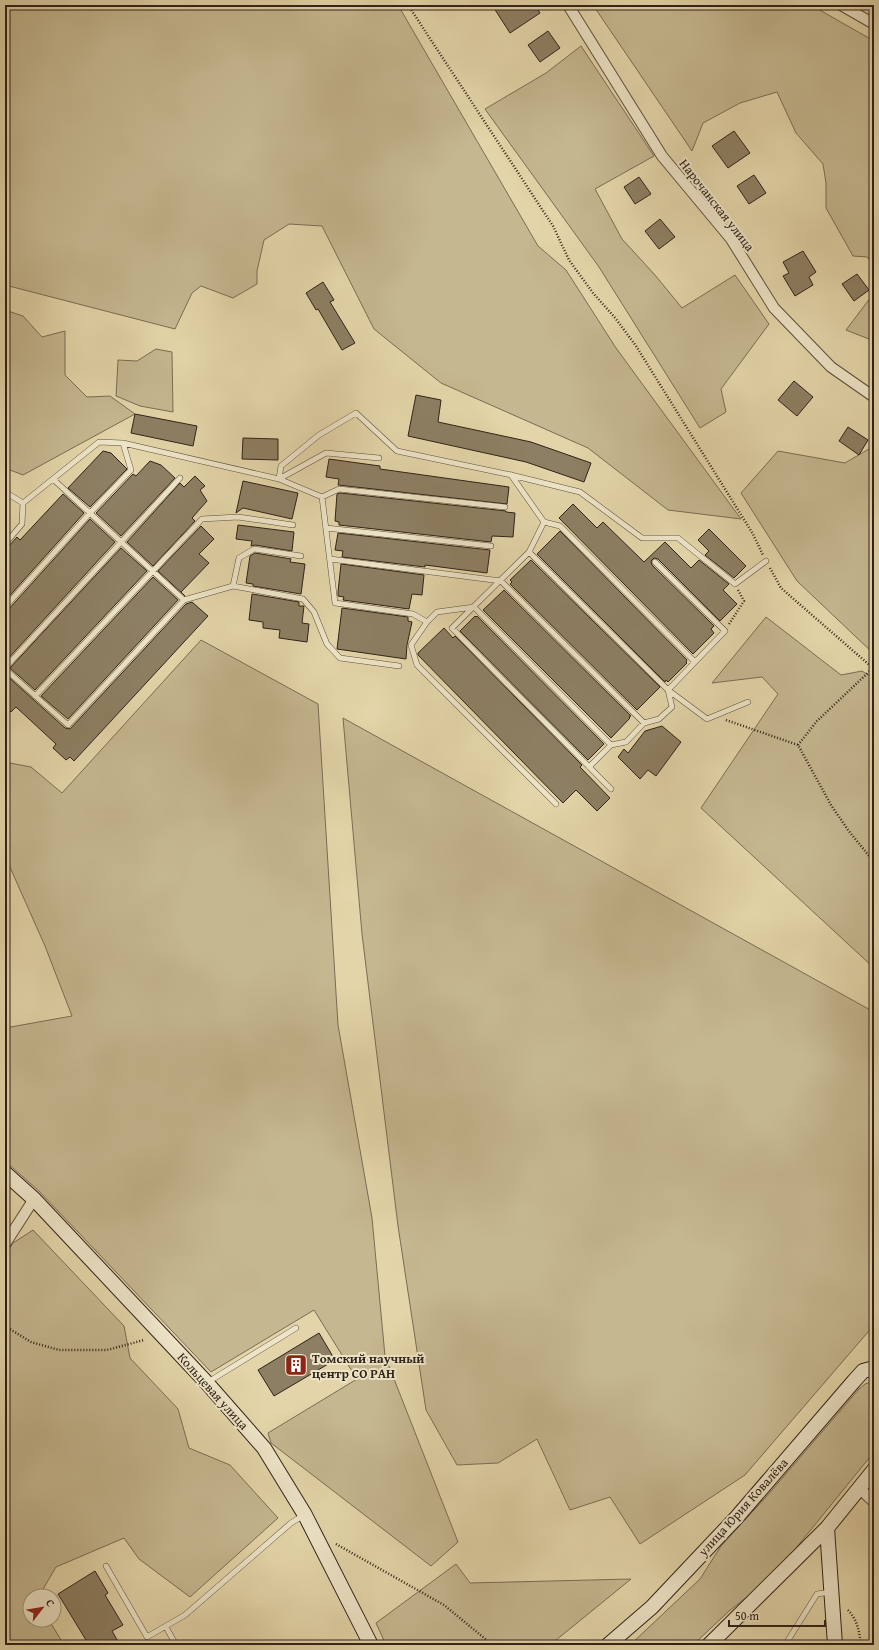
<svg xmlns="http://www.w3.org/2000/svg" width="879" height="1650" viewBox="0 0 879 1650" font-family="'Gentium Book Plus',serif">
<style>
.green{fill:#c5b790;stroke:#7a6c54}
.building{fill:#8d7f63;stroke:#302218}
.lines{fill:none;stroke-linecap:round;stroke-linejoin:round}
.lane-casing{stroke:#5d4f3c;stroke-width:6}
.street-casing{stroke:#5d4f3c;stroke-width:12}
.secondary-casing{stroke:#302218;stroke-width:16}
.path{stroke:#302218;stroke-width:2.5;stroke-dasharray:1 2;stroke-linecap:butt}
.lane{stroke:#ede4c7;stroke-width:5}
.street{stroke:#ede4c7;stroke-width:10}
.secondary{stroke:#ede4c7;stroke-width:14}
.labels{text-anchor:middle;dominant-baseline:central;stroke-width:4;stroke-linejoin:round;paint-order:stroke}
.street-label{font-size:13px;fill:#302218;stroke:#ede4c7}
.poi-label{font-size:13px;font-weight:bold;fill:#302218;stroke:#ede4c7;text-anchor:start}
</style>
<rect width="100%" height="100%" fill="#e3d5a9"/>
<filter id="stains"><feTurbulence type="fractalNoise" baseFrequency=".005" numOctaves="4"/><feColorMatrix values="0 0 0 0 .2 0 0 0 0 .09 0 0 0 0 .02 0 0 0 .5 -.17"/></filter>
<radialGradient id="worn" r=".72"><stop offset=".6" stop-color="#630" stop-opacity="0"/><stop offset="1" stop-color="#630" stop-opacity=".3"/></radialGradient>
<path class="green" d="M 5,5 L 398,5 L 538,246 L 566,270 L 616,348 L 741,519 L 668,510 L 588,448 L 441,383 L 374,329 L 322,226 L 289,224 L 264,240 L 257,271 L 257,284 L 233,298 L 201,286 L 192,293 L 175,329 L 5,285 Z
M 593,5 L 811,5 L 874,41 L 874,265 L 867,257 L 853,256 L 826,208 L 826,183 L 823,164 L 796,133 L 777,92 L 740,103 L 703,123 L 692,151 Z
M 581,46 L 654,156 L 595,189 L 622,239 L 655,275 L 682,308 L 735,275 L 769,324 L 721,389 L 726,412 L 700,428 L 599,267 L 485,109 L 546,73 Z
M 874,293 L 874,341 L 846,330 Z
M 5,310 L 23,316 L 42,337 L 65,331 L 65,375 L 87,397 L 110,396 L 135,414 L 23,475 L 5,468 Z
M 156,349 L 172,352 L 173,412 L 140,406 L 116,396 L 118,360 L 137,361 Z
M 874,446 L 874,654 L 797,581 L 741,493 L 778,451 L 845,463 Z
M 766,617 L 841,675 L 862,671 L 874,679 L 874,968 L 701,808 L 778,694 L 762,677 L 712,683 Z
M 201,640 L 318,704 L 338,1025 L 372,1218 L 385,1356 L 458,1542 L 431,1566 L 271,1443 L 268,1433 L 357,1379 L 314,1310 L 211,1372 L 39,1191 L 5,1161 L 5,1028 L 72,1016 L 45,946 L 5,856 L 5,762 L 31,767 L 62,793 Z
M 343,718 L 874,1012 L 874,1325 L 745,1475 L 640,1544 L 610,1497 L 570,1510 L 537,1439 L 498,1463 L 457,1465 L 426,1410 L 398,1226 L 362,934 Z
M 33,1230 L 124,1326 L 130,1358 L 178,1409 L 189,1448 L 230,1465 L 278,1518 L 190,1597 L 139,1559 L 124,1538 L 56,1567 L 39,1596 L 30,1596 L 29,1623 L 36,1620 L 49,1620 L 64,1645 L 8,1645 L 5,1639 L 5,1256 L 13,1243 Z
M 874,1381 L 874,1452 L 792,1553 L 757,1589 L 729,1611 L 693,1645 L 630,1645 L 700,1579 L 721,1546 L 766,1497 L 859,1389 L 865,1384 Z
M 456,1564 L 470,1583 L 631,1579 L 550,1645 L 386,1645 L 376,1623 Z"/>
<path class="building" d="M 492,5 L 535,5 L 540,13 L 510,33 Z
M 548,31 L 560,48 L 540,62 L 528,45 Z
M 734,131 L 750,153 L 728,168 L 712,146 Z
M 754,175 L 766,193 L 749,204 L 737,186 Z
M 639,177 L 651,194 L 635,204 L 624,187 Z
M 660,219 L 675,237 L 659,249 L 645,231 Z
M 803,251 L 816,272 L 809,277 L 813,285 L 795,296 L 783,276 L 789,273 L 783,262 Z
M 857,274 L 869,290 L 854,301 L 842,284 Z
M 323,282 L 334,300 L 330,302 L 355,343 L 342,350 L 318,309 L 316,310 L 306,293 Z
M 794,381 L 813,397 L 797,416 L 778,400 Z
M 416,395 L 441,400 L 438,422 L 531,442 L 591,463 L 584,482 L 526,462 L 408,436 Z
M 135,414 L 197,426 L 193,446 L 131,433 Z
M 848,427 L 868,440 L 859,455 L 839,441 Z
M 243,438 L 278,439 L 278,460 L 242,459 Z
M 103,451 L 111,453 L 127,469 L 90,507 L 68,488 Z
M 329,459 L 380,466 L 380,469 L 509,487 L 507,504 L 338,485 L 339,479 L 326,477 Z
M 150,461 L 161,465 L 175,478 L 121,536 L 96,513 L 133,474 L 136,476 Z
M 195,476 L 205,486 L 200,490 L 207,501 L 192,518 L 195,521 L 153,566 L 127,542 L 180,483 L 184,487 Z
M 243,481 L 298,493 L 292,519 L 243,508 L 236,513 Z
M 340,493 L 506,511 L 506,512 L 515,513 L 513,537 L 492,536 L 491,542 L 339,525 L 339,522 L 335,521 L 337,494 Z
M 63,494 L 84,513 L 5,601 L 5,548 L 8,547 L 17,537 L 20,540 Z
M 573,504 L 597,528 L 603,522 L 644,562 L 665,542 L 691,568 L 699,560 L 729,584 L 723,590 L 737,604 L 720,621 L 658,559 L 654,558 L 651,561 L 652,565 L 714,626 L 711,629 L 714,633 L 693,654 L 559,518 Z
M 90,519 L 115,542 L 5,662 L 5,611 L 8,610 Z
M 238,525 L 294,532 L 292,551 L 255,545 L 251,546 L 252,541 L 236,539 Z
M 201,526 L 214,539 L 199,554 L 209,563 L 181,592 L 185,596 L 158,571 Z
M 709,529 L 746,566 L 734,578 L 705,555 L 709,551 L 698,540 Z
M 560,531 L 687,660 L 686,662 L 687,663 L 668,682 L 666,680 L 665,682 L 537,554 Z
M 338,533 L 490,550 L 487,573 L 425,565 L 425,567 L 342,557 L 343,551 L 335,550 Z
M 121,548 L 147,571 L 35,690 L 10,668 Z
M 255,553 L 291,559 L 290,562 L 305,564 L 301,594 L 253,586 L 253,584 L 246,583 L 250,556 Z
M 531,560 L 660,687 L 637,710 L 510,584 L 512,582 L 510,580 Z
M 341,564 L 424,575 L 422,595 L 412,594 L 409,609 L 343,600 L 344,597 L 338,596 L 338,592 Z
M 153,577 L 178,600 L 68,719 L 41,696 Z
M 504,590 L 631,716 L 629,717 L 630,718 L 611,738 L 483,610 Z
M 252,594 L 299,602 L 299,606 L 304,606 L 302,623 L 309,624 L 307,642 L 279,638 L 280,630 L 263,628 L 263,622 L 249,620 Z
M 192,602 L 208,616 L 74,761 L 70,757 L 66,760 L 53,748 L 56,744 L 16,707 L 11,712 L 5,706 L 5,674 L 65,728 L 70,729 L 186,604 Z
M 342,608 L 408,617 L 408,621 L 412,622 L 407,645 L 406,659 L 337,649 Z
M 475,616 L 476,617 L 477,616 L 604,744 L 588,760 L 460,631 Z
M 444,628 L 453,638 L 455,636 L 582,765 L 580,767 L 610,798 L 597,811 L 576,790 L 563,803 L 418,655 L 418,653 Z
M 662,726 L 681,742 L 656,776 L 648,770 L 640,779 L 618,757 L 624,749 L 628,753 L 645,731 Z
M 319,1333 L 335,1360 L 274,1396 L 258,1370 Z
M 95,1571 L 108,1593 L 105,1595 L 123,1625 L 112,1631 L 120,1645 L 89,1645 L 58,1594 Z"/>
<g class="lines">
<g class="lane-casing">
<path id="lane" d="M 511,475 L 544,522 L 529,552 L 452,628 L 611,789
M 279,479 L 281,466 L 319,435 L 356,413 L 397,451 L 511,475 L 580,492 L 642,538 L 678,538 L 735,584 L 766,561
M 279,479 L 326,453 L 379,458
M 5,492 L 23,503
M 322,497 L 339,489 L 505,507
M 23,503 L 99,442 L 123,443 L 279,479 L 322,497 L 335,603 L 413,614 L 427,622
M 544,522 L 560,526 L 695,662 L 668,690
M 326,528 L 491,546
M 5,544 L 22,524 L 23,503
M 529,552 L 668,690 L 707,719 L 748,702
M 330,559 L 501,581 L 644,723
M 655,562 L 725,631 L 695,662
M 233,586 L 239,558 L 254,549 L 301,556
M 184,600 L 233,586 L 303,599 L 314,612 L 327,644 L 340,658 L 399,666
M 5,607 L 90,513 L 131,470 L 123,443
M 5,668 L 180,478
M 5,669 L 68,725 L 184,600 L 53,479
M 35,696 L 202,519 L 238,517 L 293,525
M 611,745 L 626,742 L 644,723 L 659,719 L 672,707 L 668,690
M 556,804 L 417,665 L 411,645 L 427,622 L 437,612 L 474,607 L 611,745 L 589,767
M 208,1382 L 296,1328
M 106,1566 L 147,1637 L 185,1615 L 291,1523 L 304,1515
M 166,1627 L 176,1645
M 316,1645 L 317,1645
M 785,1645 L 817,1594 L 831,1592"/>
</g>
<g class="street-casing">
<path id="street" d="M 568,5 L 662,156 L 731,239 L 774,308 L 831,367 L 874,397
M 841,5 L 874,24
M 5,1244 L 34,1199
M 860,1489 L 874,1502"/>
</g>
<g class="secondary-casing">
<path id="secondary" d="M 5,1173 L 34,1199 L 207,1383 L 264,1448 L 305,1515 L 371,1645
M 827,1528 L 835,1645
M 608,1645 L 652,1607 L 737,1517 L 854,1381 L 863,1371 L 874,1368
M 709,1645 L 827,1528 L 874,1470"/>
</g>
<path class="path" d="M 408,5 L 553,226 L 569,260 L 593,293 L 616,319 L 636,346 L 753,534 L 763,555
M 770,568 L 781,588 L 874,669
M 729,624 L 744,601 L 738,590
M 726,720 L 798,745 L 831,805 L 848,830 L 874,862
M 798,745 L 817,721 L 873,668
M 5,1326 L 31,1342 L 59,1350 L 107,1350 L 144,1340
M 336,1544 L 444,1605 L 489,1642 L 495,1645
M 848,1610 C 858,1621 859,1631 861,1645"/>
<use href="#lane" class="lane"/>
<use href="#street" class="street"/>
<use href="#secondary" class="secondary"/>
</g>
<defs>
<g id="building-square" transform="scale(1.15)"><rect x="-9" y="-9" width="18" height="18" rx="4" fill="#8f2418" stroke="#ede4c7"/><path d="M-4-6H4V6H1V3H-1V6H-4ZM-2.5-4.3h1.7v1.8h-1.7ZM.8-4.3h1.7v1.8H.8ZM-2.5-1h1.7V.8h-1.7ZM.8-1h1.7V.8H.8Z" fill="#fff"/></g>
</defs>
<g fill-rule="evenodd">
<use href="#building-square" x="296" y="1365"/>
</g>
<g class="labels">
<g class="street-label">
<text transform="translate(717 205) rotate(52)">Нарочанская улица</text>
<text transform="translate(213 1391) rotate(48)">Кольцевая улица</text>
<text transform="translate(743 1507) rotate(-48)">улица Юрия Ковалёва</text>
</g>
<g class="poi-label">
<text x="312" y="1358">Томский научный<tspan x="312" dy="15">центр СО РАН</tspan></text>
</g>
</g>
<rect width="879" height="1650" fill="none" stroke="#e3d5a9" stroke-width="20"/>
<rect x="6" y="6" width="867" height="1638" fill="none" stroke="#302218" stroke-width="2"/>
<rect x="10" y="10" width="859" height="1630" fill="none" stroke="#302218"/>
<g transform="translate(42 1608) rotate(59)"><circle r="19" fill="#ede4c7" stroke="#a19681"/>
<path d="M0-3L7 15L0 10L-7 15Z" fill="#8f2418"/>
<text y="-6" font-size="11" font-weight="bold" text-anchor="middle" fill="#302218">С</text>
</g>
<path d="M729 1620v6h96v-6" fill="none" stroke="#302218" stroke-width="2"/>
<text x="735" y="1620" font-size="12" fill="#302218" stroke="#ede4c7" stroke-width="3" paint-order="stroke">50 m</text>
<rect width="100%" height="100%" filter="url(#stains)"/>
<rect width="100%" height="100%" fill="url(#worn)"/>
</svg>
